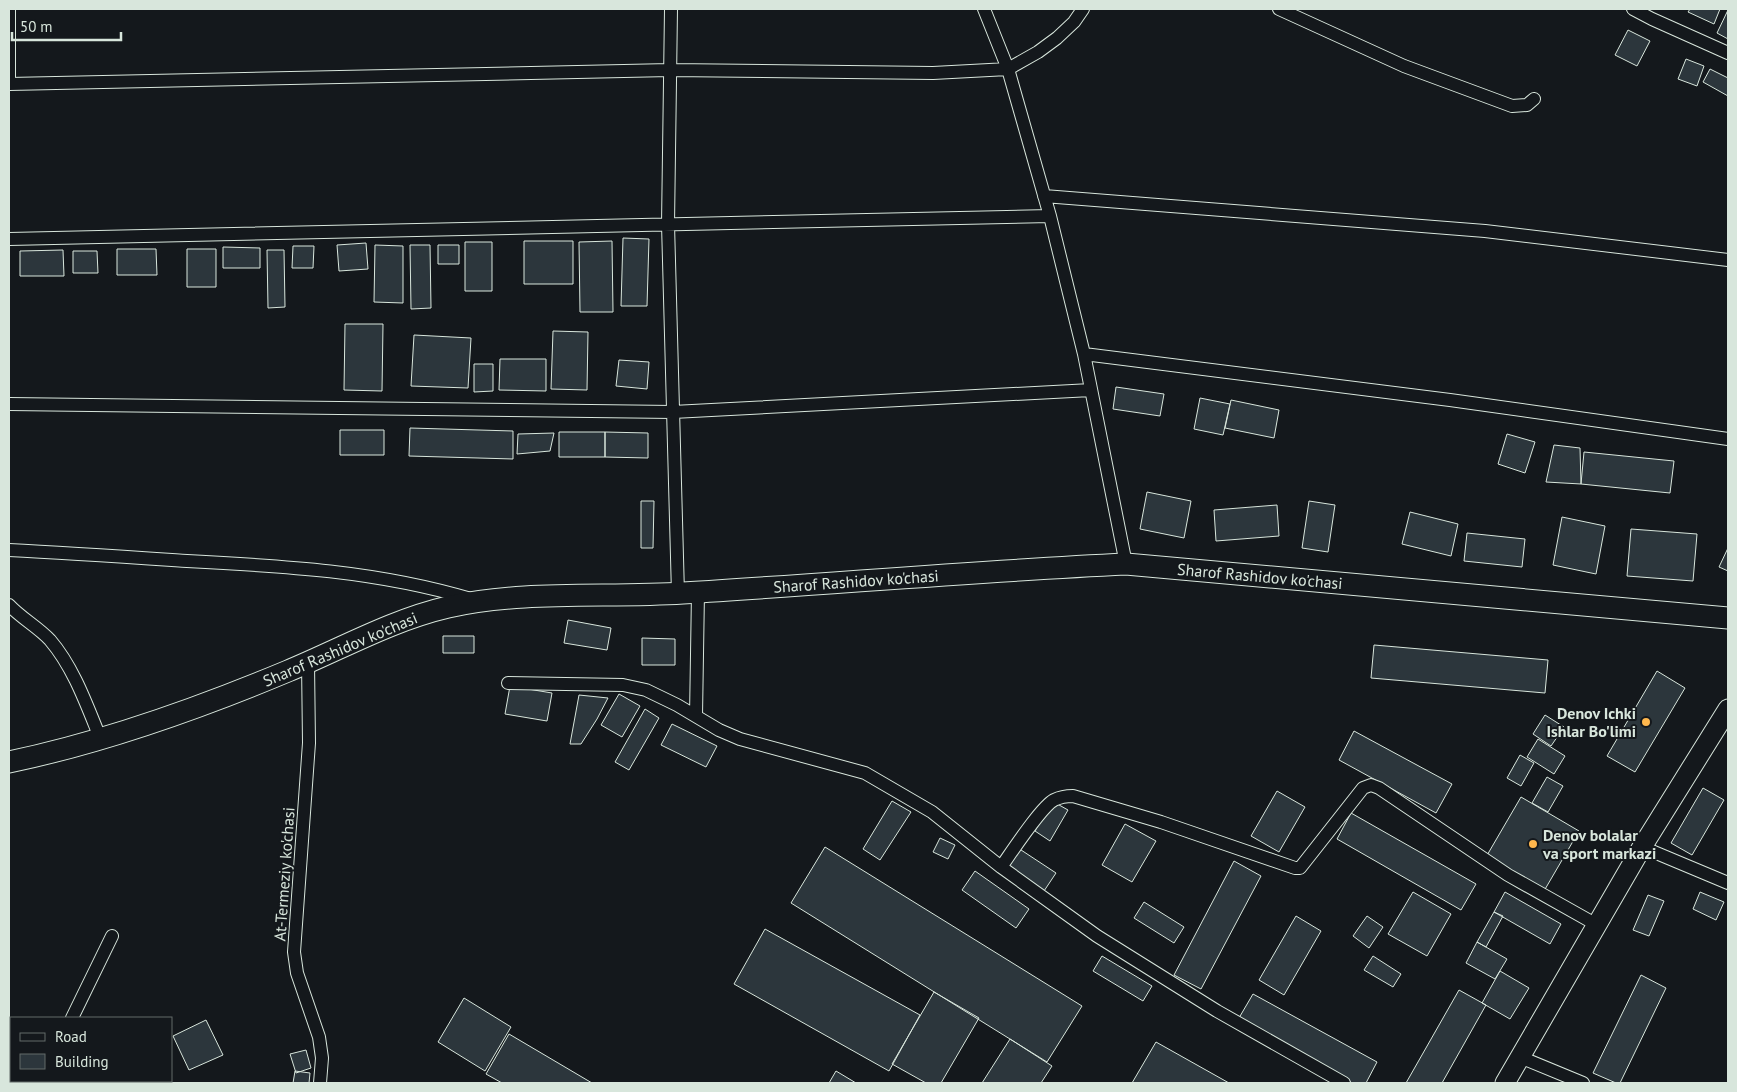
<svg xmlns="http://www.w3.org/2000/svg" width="1737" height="1092" viewBox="0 0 1737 1092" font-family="'PT Sans',sans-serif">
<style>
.building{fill:#2c363c;stroke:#d8e6dc}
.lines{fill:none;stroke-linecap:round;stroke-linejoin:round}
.street-casing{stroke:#d8e6dc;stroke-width:14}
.secondary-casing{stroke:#d8e6dc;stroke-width:21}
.primary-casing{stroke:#d8e6dc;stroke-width:23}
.street{stroke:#14181c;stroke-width:12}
.secondary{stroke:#14181c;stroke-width:19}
.primary{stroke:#14181c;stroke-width:21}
.poi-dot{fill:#ffb74d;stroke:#14181c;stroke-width:2}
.labels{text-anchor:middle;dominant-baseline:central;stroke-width:4;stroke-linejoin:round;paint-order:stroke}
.street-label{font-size:16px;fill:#d8e6dc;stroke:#14181c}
.poi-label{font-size:16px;font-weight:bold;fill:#d8e6dc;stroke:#14181c;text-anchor:end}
</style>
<rect width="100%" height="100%" fill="#14181c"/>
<path class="building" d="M 1690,9 L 1720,9 L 1714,24 L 1688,12 Z
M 1728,10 L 1728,39 L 1717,33 Z
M 1628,30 L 1650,41 L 1637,66 L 1615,55 Z
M 1686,59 L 1704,66 L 1697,86 L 1678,79 Z
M 1710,69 L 1728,78 L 1728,96 L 1703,82 Z
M 623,238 L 649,239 L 647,306 L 621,306 Z
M 524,241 L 573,241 L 573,284 L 524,284 Z
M 612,241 L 613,312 L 580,312 L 579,242 Z
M 465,242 L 492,242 L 492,291 L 465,291 Z
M 366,243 L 368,269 L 339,271 L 337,245 Z
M 375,245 L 403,246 L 403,303 L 374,302 Z
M 410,245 L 430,245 L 431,308 L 411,309 Z
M 438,245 L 459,245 L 459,264 L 438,264 Z
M 293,246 L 314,246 L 313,268 L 292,268 Z
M 223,247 L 260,248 L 260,268 L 223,268 Z
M 117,249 L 156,249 L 157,275 L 117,275 Z
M 187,249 L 216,249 L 216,287 L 187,287 Z
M 63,250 L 64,276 L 20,276 L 20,251 Z
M 267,250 L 284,250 L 285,307 L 268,308 Z
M 73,251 L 97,251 L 98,273 L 73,273 Z
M 345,324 L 383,324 L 382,391 L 344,390 Z
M 553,331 L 588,332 L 587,390 L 551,389 Z
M 414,335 L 471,338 L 468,388 L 411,386 Z
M 500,359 L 546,359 L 546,391 L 499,390 Z
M 619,360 L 649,362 L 647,389 L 616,386 Z
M 474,364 L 493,364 L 493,391 L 474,392 Z
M 1116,387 L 1164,394 L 1160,416 L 1113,409 Z
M 1200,398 L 1230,404 L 1223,435 L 1194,429 Z
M 1231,400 L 1279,410 L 1274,438 L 1225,428 Z
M 410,428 L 513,431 L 513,459 L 409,456 Z
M 340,430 L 384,430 L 384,455 L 340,455 Z
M 559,432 L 605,432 L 605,457 L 559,457 Z
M 605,432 L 648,433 L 648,458 L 605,457 Z
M 554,433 L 550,451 L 517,454 L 518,434 Z
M 1507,434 L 1535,442 L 1525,473 L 1498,464 Z
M 1554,445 L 1580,448 L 1581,484 L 1546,482 Z
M 1584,452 L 1674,461 L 1670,493 L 1581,484 Z
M 1147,492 L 1191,501 L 1184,538 L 1140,529 Z
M 641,501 L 654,501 L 653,548 L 641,548 Z
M 1309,501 L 1335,505 L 1328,552 L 1302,548 Z
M 1277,505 L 1279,536 L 1216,541 L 1214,510 Z
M 1410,512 L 1458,524 L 1451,556 L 1402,544 Z
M 1562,517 L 1605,526 L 1596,574 L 1553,565 Z
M 1631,529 L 1697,534 L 1693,581 L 1627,576 Z
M 1467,533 L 1525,539 L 1522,567 L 1464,561 Z
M 1728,548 L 1728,571 L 1719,567 Z
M 568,620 L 611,628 L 607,650 L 564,643 Z
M 443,636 L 474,636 L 474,653 L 443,653 Z
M 642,638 L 675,639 L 675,665 L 642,665 Z
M 1374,645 L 1548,660 L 1545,693 L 1371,678 Z
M 1657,671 L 1685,688 L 1635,772 L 1607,756 Z
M 510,686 L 552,693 L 547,721 L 505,714 Z
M 619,694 L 640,706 L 622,737 L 601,725 Z
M 579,695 L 608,698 L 597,719 L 581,744 L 570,744 Z
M 645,709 L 659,718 L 629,770 L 615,762 Z
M 1545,715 L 1564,727 L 1551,746 L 1533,734 Z
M 672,724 L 717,746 L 706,767 L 661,745 Z
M 1354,731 L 1452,784 L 1436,813 L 1339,760 Z
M 1538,739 L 1565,756 L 1554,774 L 1527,757 Z
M 1520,755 L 1534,763 L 1521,786 L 1507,778 Z
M 1547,777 L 1563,786 L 1548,812 L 1532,803 Z
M 1703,788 L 1724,800 L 1692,855 L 1671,843 Z
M 1277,791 L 1305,807 L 1279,852 L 1251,836 Z
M 1521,797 L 1579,831 L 1544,891 L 1486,857 Z
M 892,801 L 911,812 L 880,860 L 863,849 Z
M 1052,801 L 1068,810 L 1050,841 L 1035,831 Z
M 1351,813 L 1476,884 L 1461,910 L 1337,839 Z
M 1125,824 L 1156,841 L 1132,882 L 1102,865 Z
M 940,838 L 955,845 L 948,859 L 933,852 Z
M 1015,846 L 1056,873 L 1042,894 L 1001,867 Z
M 825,847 L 1082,1006 L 1047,1062 L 791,903 Z
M 1234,861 L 1261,876 L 1201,989 L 1174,975 Z
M 975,871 L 1029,909 L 1016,928 L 962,890 Z
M 1413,892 L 1451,914 L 1427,956 L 1388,934 Z
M 1505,892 L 1561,924 L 1550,944 L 1494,912 Z
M 1700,892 L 1724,902 L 1716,920 L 1693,909 Z
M 1648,895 L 1664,901 L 1649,936 L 1633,930 Z
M 1144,902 L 1184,927 L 1174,943 L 1134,918 Z
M 1494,912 L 1503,916 L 1486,947 L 1477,942 Z
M 1296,916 L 1321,931 L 1284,995 L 1259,980 Z
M 1367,916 L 1383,927 L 1369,948 L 1353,936 Z
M 765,929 L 920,1015 L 889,1071 L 734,984 Z
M 1477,942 L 1507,959 L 1495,979 L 1466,963 Z
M 1102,956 L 1152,986 L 1143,1001 L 1093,971 Z
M 1373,956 L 1401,974 L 1393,987 L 1364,970 Z
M 1500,971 L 1529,988 L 1510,1019 L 1482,1003 Z
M 1641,975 L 1666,988 L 1620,1083 L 1616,1083 L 1593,1073 Z
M 1459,990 L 1486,1005 L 1442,1083 L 1406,1083 Z
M 934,992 L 979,1018 L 941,1083 L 926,1083 L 892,1064 Z
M 1253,994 L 1377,1062 L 1366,1083 L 1352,1083 L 1236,1023 Z
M 464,998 L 511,1027 L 485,1071 L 438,1042 Z
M 206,1020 L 223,1055 L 189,1070 L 173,1036 Z
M 509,1034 L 592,1083 L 502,1083 L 486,1074 Z
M 1010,1039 L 1052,1066 L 1041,1083 L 982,1083 Z
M 1156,1042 L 1229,1083 L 1132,1083 Z
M 306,1050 L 311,1068 L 296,1073 L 290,1054 Z
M 295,1071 L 310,1073 L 309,1083 L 293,1083 Z
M 836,1071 L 856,1083 L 829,1083 Z
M 50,1081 L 68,1081 L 67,1083 L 48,1083 Z
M 75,1081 L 98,1081 L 99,1083 L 76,1083 Z
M 106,1081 L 140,1081 L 141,1083 L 106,1083 Z"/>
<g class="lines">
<g class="street-casing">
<path id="street" d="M 671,9 L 668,224 L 678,594
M 984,9 L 1008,69 L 1050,216 L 1084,354 L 1126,564
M 1279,9 L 1404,66 L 1512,106 L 1527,105 L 1534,99
M 1633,9 L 1652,19 L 1728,53
M 9,77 L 9,9
M 9,84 L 670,70 L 933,73 L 1008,69 L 1038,52 L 1057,38 L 1074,22 L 1083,9
M 1044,196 L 1485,231 L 1728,260
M 9,239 L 1050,216
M 1084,354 L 1450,400 L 1728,439
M 9,404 L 673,412 L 1091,390
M 9,550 C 68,553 127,557 187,561 C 284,566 377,571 471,599
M 9,605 C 21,618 38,627 50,640 C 74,668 87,706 101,740
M 308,663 L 309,743 L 294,952 L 297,973 L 319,1037 L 322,1058 L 320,1083
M 508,683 L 623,685 L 646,690 L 677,705 L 719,730 L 740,739 L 865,773 L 932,812 L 1001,867 L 1097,936 L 1217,1011 L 1344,1083
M 696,716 L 698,592
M 1642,847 L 1728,883
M 1001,867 C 1011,853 1041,807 1054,800 C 1060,797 1066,796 1073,796 L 1161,822 L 1295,868 L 1300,868 L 1363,788 L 1371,785 L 1379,788 L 1508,875 L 1597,925
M 72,1018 L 112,936
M 1520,1057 L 1583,1083
M 40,1083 L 41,1081"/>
</g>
<g class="secondary-casing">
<path id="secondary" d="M 1505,1083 L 1642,847 L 1728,709"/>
</g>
<g class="primary-casing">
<path id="primary" d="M 9,762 C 105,742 197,709 288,671 C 341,649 392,620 448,607 C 524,590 606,598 683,593 C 831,584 978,571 1126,564 L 1728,618"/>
</g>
<use href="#street" class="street"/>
<use href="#secondary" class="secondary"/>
<use href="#primary" class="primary"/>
</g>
<g class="poi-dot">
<circle cx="1646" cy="722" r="5"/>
<circle cx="1533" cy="844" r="5"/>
</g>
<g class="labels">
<g class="street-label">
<text transform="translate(1260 576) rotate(5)">Sharof Rashidov ko'chasi</text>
<text transform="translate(856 581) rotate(-4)">Sharof Rashidov ko'chasi</text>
<text transform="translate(340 649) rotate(-23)">Sharof Rashidov ko'chasi</text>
<text transform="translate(284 874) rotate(-86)">At-Termeziy ko'chasi</text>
</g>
<g class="poi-label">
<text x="1636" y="713">Denov Ichki<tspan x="1636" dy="18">Ishlar Bo'limi</tspan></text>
<text x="1543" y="835" text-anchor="start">Denov bolalar<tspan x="1543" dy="18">va sport markazi</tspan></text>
</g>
</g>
<rect width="1737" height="1092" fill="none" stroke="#d8e6dc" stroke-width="20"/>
<rect x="10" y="1017" width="162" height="65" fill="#14181c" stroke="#626a69"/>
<rect x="20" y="1033" width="25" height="8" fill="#14181c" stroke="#626a69"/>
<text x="55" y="1042" font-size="15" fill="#d8e6dc">Road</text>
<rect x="20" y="1054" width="25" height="15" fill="#2c363c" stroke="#626a69"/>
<text x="55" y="1067" font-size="15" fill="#d8e6dc">Building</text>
<path d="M12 32v8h109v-8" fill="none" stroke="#d8e6dc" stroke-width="2.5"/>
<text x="20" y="32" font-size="15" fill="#d8e6dc" stroke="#14181c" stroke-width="4" paint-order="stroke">50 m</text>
</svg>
